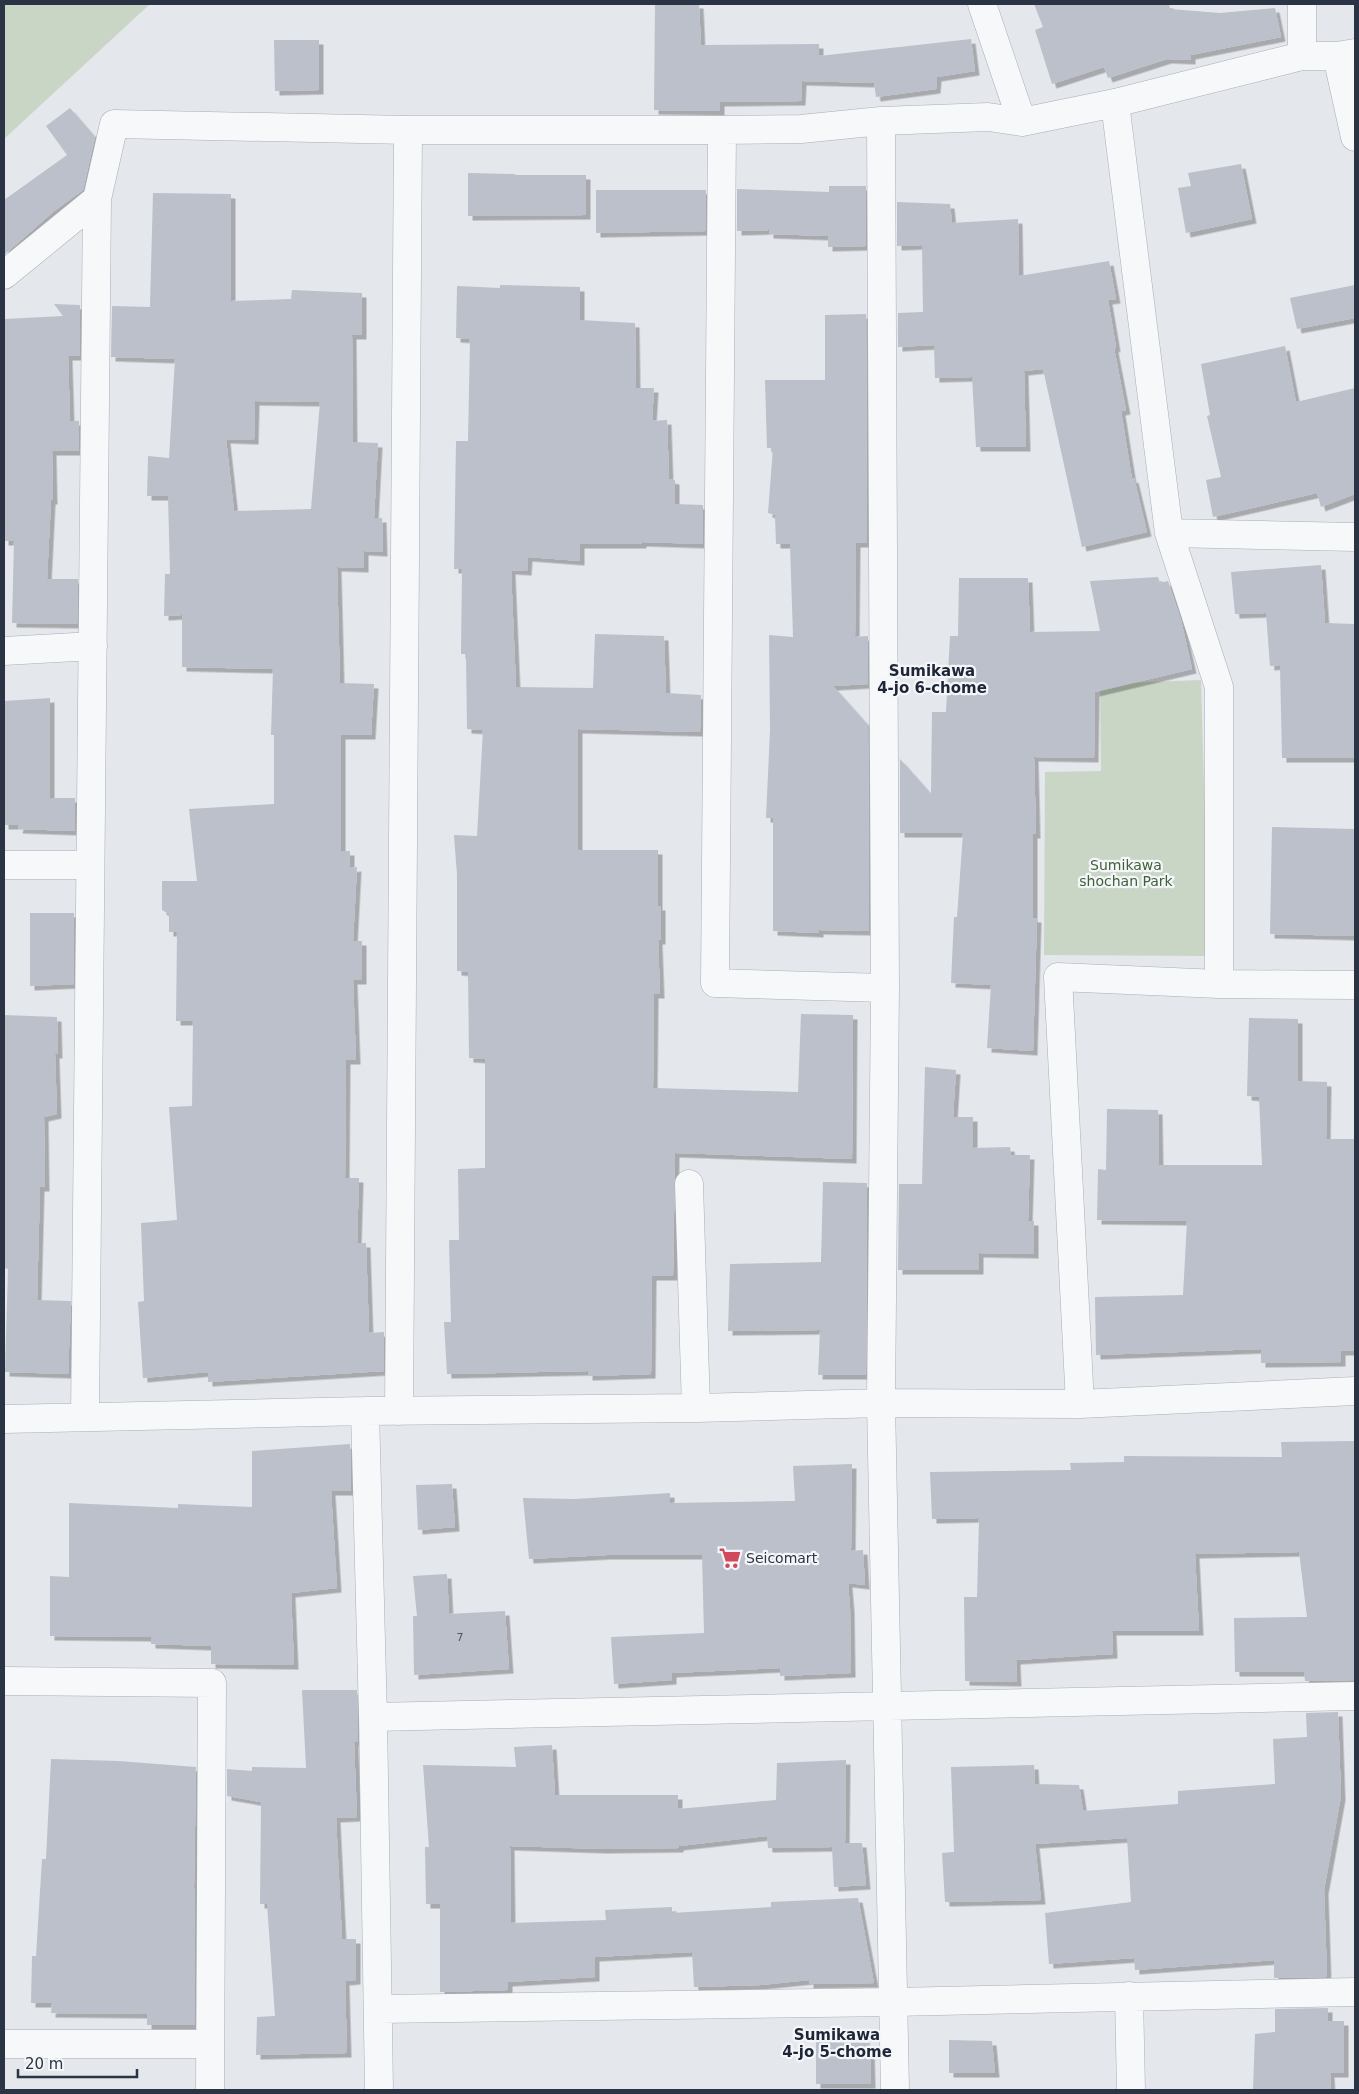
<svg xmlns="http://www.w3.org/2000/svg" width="1359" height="2094" viewBox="0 0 1359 2094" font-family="'DejaVu Sans',sans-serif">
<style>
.green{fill:#c9d6c5}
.building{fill:#bbc0ca;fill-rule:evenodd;filter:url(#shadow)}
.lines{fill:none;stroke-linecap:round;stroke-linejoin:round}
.minor-casing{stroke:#a9aeb7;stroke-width:29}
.minor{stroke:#f7f8fa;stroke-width:28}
.labels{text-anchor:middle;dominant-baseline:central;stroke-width:4.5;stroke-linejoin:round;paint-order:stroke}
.number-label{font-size:11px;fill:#4f5766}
.park-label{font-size:14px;fill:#3f6138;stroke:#f4f6f9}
.poi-label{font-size:14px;fill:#2b3445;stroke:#f4f6f9;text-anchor:start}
.neighbourhood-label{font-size:15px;font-weight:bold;fill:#1d2536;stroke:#f4f6f9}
</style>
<defs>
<filter id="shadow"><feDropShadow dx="4.5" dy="4.5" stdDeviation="0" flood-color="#0004"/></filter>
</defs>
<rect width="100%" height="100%" fill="#e4e7ec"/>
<path class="green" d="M 4,4 L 150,4 L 4,139 Z
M 1201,680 L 1209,956 L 1044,955 L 1045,772 L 1101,771 L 1100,684 Z"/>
<path class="building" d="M 655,4 L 699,4 L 701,45 L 819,44 L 819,56 L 971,39 L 975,71 L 937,77 L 936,89 L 876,97 L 874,83 L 802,81 L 801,101 L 720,102 L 720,111 L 654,110 Z
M 1034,4 L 1169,4 L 1170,9 L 1220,13 L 1275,8 L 1281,37 L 1191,55 L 1191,60 L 1167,59 L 1108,78 L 1104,67 L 1052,84 L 1035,30 L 1043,27 Z
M 274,40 L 319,40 L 319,90 L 275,91 Z
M 70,108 L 95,137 L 83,190 L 54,211 L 4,255 L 4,200 L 67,155 L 46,126 Z
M 1241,164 L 1252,219 L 1186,233 L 1178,188 L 1191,186 L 1188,173 Z
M 468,173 L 515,174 L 515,175 L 586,175 L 586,215 L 468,216 Z
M 829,186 L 866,186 L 866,246 L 828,247 L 828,236 L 769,234 L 769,230 L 737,231 L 737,189 L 829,192 Z
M 596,190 L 706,190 L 706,231 L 596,233 Z
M 153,193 L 231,194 L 231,301 L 291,299 L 292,290 L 362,293 L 362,335 L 352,335 L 353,442 L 378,443 L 374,518 L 382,518 L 383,552 L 364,551 L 364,568 L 337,567 L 340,683 L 374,684 L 371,735 L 341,735 L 341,851 L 350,851 L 350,868 L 357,867 L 353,941 L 362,941 L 362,980 L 353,980 L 356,1060 L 346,1060 L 345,1178 L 359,1178 L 357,1243 L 366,1243 L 369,1333 L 384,1332 L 384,1371 L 208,1382 L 208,1372 L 143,1378 L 138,1302 L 144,1301 L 141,1223 L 177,1220 L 169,1107 L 192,1106 L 193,1021 L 176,1021 L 177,932 L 169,932 L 169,914 L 162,910 L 162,881 L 197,881 L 189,809 L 274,804 L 274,735 L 271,735 L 273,669 L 182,667 L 182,615 L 164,616 L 165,574 L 170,574 L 168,496 L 147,496 L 148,456 L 169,458 L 175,359 L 111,357 L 112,306 L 150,307 ZM 255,401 L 320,402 L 311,509 L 234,511 L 226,439 L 254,440 Z
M 897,202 L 950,204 L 952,223 L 1018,219 L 1019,276 L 1109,261 L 1116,299 L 1108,300 L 1116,347 L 1114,348 L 1126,410 L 1121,411 L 1132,479 L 1134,478 L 1147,532 L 1082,547 L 1043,369 L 1024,371 L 1026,447 L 976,447 L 972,377 L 935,378 L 934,345 L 898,347 L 898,313 L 923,312 L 922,245 L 897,246 Z
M 500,285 L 580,287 L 580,320 L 635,323 L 636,388 L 654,388 L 652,421 L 667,420 L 669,479 L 675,480 L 675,504 L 703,505 L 703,544 L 642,542 L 642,544 L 580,544 L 580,561 L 528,557 L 527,571 L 511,570 L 516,687 L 593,688 L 595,634 L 664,636 L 666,693 L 701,695 L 700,732 L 578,729 L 578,850 L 658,850 L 658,906 L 661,906 L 661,940 L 658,940 L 660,994 L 654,994 L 653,1088 L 798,1092 L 801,1014 L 853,1015 L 852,1159 L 675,1153 L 673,1276 L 652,1276 L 651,1374 L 588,1376 L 588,1371 L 447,1374 L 444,1322 L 451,1322 L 449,1240 L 459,1240 L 458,1169 L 485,1168 L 485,1059 L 469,1058 L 468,972 L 457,971 L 457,875 L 454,835 L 477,836 L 483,730 L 467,729 L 466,654 L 461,654 L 462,569 L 454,569 L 456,441 L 468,441 L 470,339 L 456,338 L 457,286 L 500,288 Z
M 1355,285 L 1355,318 L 1297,329 L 1290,298 Z
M 54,304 L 80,305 L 80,356 L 68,356 L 70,421 L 79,421 L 79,451 L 52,451 L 53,500 L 51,500 L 47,579 L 78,579 L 77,624 L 12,623 L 14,541 L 4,541 L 4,319 L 63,316 Z
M 866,314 L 867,543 L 856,543 L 855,637 L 868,636 L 868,684 L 833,686 L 868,725 L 869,931 L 819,930 L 819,933 L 773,931 L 773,818 L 766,818 L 770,730 L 769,635 L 793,637 L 790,544 L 776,544 L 775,515 L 768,513 L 773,448 L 767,448 L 765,380 L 825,380 L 825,315 Z
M 1285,346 L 1296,402 L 1355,388 L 1355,494 L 1321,507 L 1317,493 L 1213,517 L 1206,480 L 1221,477 L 1207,416 L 1210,415 L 1201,364 Z
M 1321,565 L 1325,623 L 1355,624 L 1355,758 L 1282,758 L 1280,665 L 1270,666 L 1266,613 L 1235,614 L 1231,572 Z
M 1158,577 L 1160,583 L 1168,581 L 1181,620 L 1192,669 L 1095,692 L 1094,758 L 1034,757 L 1036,834 L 1033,834 L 1033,918 L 1037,918 L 1033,1051 L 987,1048 L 991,985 L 951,983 L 954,917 L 957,917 L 963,833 L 900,833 L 900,759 L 931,794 L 932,712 L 946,712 L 950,636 L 958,636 L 959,578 L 1028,578 L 1030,632 L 1100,631 L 1090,581 Z
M 50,698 L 50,798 L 75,798 L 75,831 L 18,829 L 19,825 L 4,825 L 4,701 Z
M 1272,827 L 1355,829 L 1355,936 L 1270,934 Z
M 30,913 L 74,913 L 74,984 L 30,986 Z
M 4,1015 L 57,1017 L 58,1054 L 55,1054 L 57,1114 L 44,1117 L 45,1187 L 40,1187 L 37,1300 L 71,1301 L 68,1374 L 5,1372 L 8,1269 L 4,1268 Z
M 1249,1018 L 1298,1019 L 1298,1081 L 1327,1082 L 1326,1139 L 1355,1139 L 1355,1351 L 1341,1351 L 1341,1362 L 1261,1363 L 1261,1349 L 1096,1355 L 1095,1297 L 1183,1295 L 1187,1221 L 1097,1220 L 1098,1169 L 1106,1170 L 1107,1109 L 1158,1110 L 1159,1165 L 1262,1165 L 1259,1097 L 1247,1096 Z
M 925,1067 L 956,1070 L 953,1117 L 973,1117 L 973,1148 L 1010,1147 L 1011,1155 L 1030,1155 L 1028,1221 L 1034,1221 L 1034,1254 L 979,1253 L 979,1270 L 898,1270 L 899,1184 L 922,1184 Z
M 823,1182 L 867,1183 L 866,1375 L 818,1375 L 820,1330 L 728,1331 L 730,1264 L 821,1262 Z
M 1355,1441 L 1355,1680 L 1305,1681 L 1304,1672 L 1235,1672 L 1234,1618 L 1307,1617 L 1299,1552 L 1195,1554 L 1199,1631 L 1112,1631 L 1113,1654 L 1016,1660 L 1017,1682 L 965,1681 L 964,1597 L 977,1597 L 979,1518 L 932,1519 L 930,1472 L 1071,1470 L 1070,1463 L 1124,1462 L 1124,1456 L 1282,1457 L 1281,1442 Z
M 350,1444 L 351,1491 L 331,1491 L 337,1588 L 291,1593 L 294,1665 L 211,1664 L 211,1646 L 151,1644 L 151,1637 L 50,1636 L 50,1576 L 69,1577 L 69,1503 L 178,1508 L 178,1504 L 252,1507 L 252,1451 Z
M 852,1464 L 851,1551 L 863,1550 L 865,1585 L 848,1583 L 850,1608 L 851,1673 L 780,1676 L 780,1668 L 672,1673 L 672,1680 L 614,1684 L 611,1637 L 704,1633 L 702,1555 L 607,1555 L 529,1559 L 523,1498 L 575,1499 L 670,1493 L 670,1503 L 795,1501 L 793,1466 Z
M 452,1484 L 455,1527 L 418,1530 L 416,1485 Z
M 447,1574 L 449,1614 L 505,1611 L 509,1669 L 414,1675 L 413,1616 L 417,1616 L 413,1576 Z
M 302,1690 L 357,1690 L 358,1742 L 354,1742 L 357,1817 L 336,1818 L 342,1939 L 356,1939 L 356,1980 L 345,1981 L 347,2053 L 256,2055 L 257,2017 L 275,2016 L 267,1904 L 260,1904 L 261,1802 L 227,1796 L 227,1769 L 252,1771 L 252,1767 L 306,1768 Z
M 1338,1712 L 1341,1796 L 1324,1890 L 1327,1977 L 1274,1978 L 1274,1960 L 1135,1970 L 1134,1958 L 1049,1964 L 1045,1913 L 1131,1902 L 1127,1838 L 1035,1844 L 1041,1900 L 945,1902 L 942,1853 L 954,1852 L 951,1767 L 1034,1765 L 1035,1784 L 1079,1785 L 1083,1811 L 1178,1804 L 1178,1791 L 1275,1784 L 1273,1739 L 1307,1737 L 1306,1713 Z
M 552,1745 L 555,1795 L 678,1795 L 678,1809 L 776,1800 L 777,1763 L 846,1760 L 845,1843 L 862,1843 L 866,1885 L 834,1887 L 832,1847 L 768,1848 L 767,1836 L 679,1846 L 679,1848 L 603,1849 L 510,1846 L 511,1923 L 606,1920 L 605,1910 L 672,1907 L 672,1913 L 771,1907 L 771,1902 L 858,1898 L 874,1983 L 809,1984 L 809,1980 L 761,1985 L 694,1987 L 692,1952 L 595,1957 L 595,1977 L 508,1982 L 508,1990 L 440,1992 L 440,1904 L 426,1904 L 425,1847 L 429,1847 L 423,1765 L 516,1767 L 514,1747 Z
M 51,1759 L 118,1761 L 196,1767 L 194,1888 L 195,1888 L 195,2025 L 147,2025 L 147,2014 L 51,2013 L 52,2003 L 31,2003 L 32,1956 L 36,1956 L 42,1859 L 46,1859 Z
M 1328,2008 L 1328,2021 L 1344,2021 L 1344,2073 L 1330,2073 L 1331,2090 L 1253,2090 L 1255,2034 L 1275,2032 L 1275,2009 Z
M 949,2040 L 992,2041 L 995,2073 L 949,2073 Z
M 816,2042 L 870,2043 L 871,2084 L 816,2084 Z"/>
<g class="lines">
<g class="minor-casing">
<path id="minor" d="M 982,4 L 1022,122
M 1302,56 L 1302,4
M 1337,56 L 1355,137
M 881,121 L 885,988 L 881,1403 L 895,2090
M 722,130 L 715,983 L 885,988
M 4,275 L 97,199
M 1169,533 L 1355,537
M 4,651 L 93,646
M 4,865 L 90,865
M 1219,984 L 1355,985
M 689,1184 L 696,1408
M 1080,1404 L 1058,977 L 1219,984 L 1219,687 L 1169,533 L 1115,103
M 365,1411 L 373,1717 L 379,2090
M 399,1411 L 408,130
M 85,1417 L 97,199 L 114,124 L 408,130 L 722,130 L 801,129 L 881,121 L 988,117 L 1022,122 L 1115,103 L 1302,56 L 1337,56 L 1355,53
M 4,1419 L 365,1411 L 696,1408 L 881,1403 L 1080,1404 L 1355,1391
M 4,1681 L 212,1683 L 210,2090
M 373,1717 L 1355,1696
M 1129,1996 L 1131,2090
M 378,2009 L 894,2002 L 1355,1992
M 4,2044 L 210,2044"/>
</g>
<use href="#minor" class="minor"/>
</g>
<defs>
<g id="supermarket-bare" transform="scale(1.725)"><path d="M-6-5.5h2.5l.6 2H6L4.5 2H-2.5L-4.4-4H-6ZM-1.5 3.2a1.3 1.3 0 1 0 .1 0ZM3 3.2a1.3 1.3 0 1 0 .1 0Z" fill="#d1495b" stroke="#f4f6f9" stroke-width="2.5" paint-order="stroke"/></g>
</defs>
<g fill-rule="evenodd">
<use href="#supermarket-bare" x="730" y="1558"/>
</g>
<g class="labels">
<g class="number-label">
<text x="460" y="1637">7</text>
</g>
<g class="park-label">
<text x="1126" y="865">Sumikawa<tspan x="1126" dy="16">shochan Park</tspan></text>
</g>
<g class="poi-label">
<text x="746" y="1558">Seicomart</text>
</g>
<g class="neighbourhood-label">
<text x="932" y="671">Sumikawa<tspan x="932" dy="17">4-jo 6-chome</tspan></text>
<text x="837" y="2035">Sumikawa<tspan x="837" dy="17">4-jo 5-chome</tspan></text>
</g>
</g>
<rect width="1359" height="2094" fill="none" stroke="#2b3445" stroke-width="10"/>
<path d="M18 2069v8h119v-8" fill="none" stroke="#2b3445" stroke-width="2.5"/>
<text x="25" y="2069" font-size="15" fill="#2b3445" stroke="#f4f6f9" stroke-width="4" paint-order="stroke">20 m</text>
</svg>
